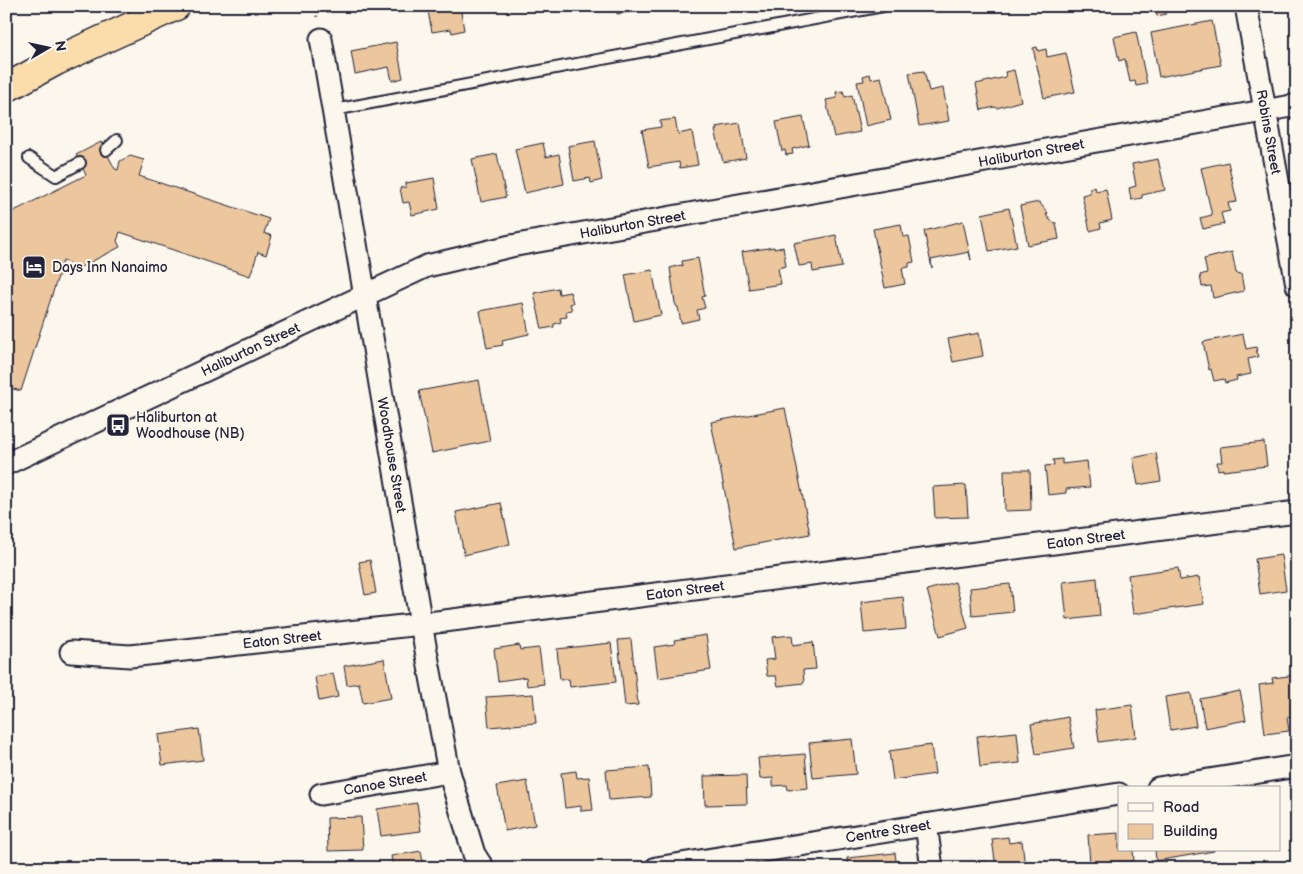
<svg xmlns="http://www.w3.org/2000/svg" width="1303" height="874" viewBox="0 0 1303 874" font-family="'Balsamiq Sans',sans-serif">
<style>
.building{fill:#ecc69c;stroke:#22223b}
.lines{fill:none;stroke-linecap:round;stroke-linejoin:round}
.service-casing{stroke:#22223b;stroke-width:14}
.minor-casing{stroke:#22223b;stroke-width:25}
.trunk-casing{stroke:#22223b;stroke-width:31}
.path{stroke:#22223b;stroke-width:3;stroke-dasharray:1 4;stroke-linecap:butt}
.service{stroke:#fbf7ec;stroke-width:10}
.minor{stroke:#fbf7ec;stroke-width:21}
.trunk{stroke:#faddab;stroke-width:28}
.labels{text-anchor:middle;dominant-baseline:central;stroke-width:4;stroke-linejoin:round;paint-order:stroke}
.street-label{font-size:14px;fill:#22223b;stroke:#fbf7ec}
.poi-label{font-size:14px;fill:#22223b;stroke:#fbf7ec;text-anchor:start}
</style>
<rect width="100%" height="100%" fill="#fbf7ec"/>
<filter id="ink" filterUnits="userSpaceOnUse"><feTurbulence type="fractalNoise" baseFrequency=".02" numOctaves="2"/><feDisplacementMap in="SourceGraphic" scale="10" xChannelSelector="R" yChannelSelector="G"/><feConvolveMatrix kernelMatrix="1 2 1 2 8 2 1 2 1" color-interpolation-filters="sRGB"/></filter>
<g filter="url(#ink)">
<path class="building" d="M 427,6 L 460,6 L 464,30 L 452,33 L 451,29 L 432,32 Z
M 616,6 L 636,6 L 637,11 L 617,14 Z
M 1154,6 L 1175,6 L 1165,9 L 1166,14 L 1157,16 Z
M 1212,21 L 1221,65 L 1159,77 L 1151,33 Z
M 1136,32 L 1147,84 L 1136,86 L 1135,81 L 1130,82 L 1125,59 L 1119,61 L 1114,37 Z
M 396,42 L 403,78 L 392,81 L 389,67 L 355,74 L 351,51 Z
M 1037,47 L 1038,51 L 1046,49 L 1047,57 L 1066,53 L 1075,92 L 1044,98 L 1033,48 Z
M 1014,70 L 1021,101 L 997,108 L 995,107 L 981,110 L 976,84 L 1006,77 L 1005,72 Z
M 924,71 L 929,91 L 943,88 L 949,121 L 919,126 L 909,73 Z
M 870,74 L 871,79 L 881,77 L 891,120 L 866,126 L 857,82 L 864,81 L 863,76 Z
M 843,91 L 845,97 L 852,95 L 860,132 L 834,137 L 826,100 L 837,98 L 836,92 Z
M 803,117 L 809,145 L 792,149 L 793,154 L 786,155 L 785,150 L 782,151 L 776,122 Z
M 675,119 L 678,134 L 692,131 L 698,165 L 680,168 L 679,162 L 649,167 L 642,130 L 661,127 L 660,121 Z
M 740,123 L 746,158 L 723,162 L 715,130 L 717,130 L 716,127 Z
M 595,141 L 602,180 L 591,183 L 590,178 L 574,181 L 568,146 Z
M 101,142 L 115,169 L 118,170 L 120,161 L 130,156 L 144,160 L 139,176 L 269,219 L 264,233 L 272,236 L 266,255 L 258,252 L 250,276 L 120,232 L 117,241 L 120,247 L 75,270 L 72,264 L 63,261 L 21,391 L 6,387 L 6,219 L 14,211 L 86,175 L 76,155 Z
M 543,143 L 546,157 L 559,154 L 564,184 L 525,193 L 515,149 Z
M 497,154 L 506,197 L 481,202 L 472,159 Z
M 1158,159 L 1165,190 L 1142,195 L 1142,198 L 1131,200 L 1129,188 L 1136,186 L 1132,164 Z
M 1228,162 L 1237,202 L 1228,203 L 1230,211 L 1221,213 L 1224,224 L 1203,229 L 1200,218 L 1212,215 L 1201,168 Z
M 434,178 L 439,209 L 412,215 L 409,202 L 403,203 L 400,188 L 406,187 L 406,183 Z
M 1095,187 L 1096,191 L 1106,189 L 1112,220 L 1100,223 L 1101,228 L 1090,231 L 1082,195 L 1090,193 L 1090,188 Z
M 1039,202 L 1048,213 L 1046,215 L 1051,221 L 1056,223 L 1059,239 L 1028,245 L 1020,206 Z
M 1009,208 L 1017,246 L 989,251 L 982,214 Z
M 963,221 L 971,260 L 969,252 L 931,260 L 932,268 L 924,231 Z
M 901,224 L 903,237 L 909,236 L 914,262 L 909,263 L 909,267 L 902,268 L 905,284 L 885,288 L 873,229 Z
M 836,235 L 842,267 L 813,272 L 812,264 L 799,266 L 794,243 Z
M 774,247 L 774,249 L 783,247 L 786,266 L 778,268 L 781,284 L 749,289 L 742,252 Z
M 1232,252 L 1236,273 L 1241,274 L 1244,291 L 1213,298 L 1211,286 L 1202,287 L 1200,275 L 1207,273 L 1204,259 Z
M 698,258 L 705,296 L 702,297 L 705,308 L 697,310 L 699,319 L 681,323 L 678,307 L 677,307 L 675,303 L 670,268 L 681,265 L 683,266 L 682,261 Z
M 652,270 L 661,315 L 634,321 L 625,275 Z
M 558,288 L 559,294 L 570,292 L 573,303 L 570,304 L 572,310 L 566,311 L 567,317 L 560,318 L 561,322 L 554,324 L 554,327 L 542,329 L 534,293 Z
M 523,303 L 529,334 L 502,340 L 503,345 L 487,348 L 480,311 Z
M 979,333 L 983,356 L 953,362 L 948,339 Z
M 1243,334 L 1246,349 L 1256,347 L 1258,357 L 1248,359 L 1251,374 L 1236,377 L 1237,380 L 1225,383 L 1224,379 L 1214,381 L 1211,369 L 1209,370 L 1203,342 Z
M 479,380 L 490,441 L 432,453 L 419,391 Z
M 785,408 L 810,534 L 736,548 L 711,422 Z
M 1264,442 L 1267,466 L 1223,471 L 1223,469 L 1218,470 L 1217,462 L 1222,462 L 1220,447 Z
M 1156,453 L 1161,481 L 1138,485 L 1133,458 Z
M 1062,459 L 1062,464 L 1087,461 L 1090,487 L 1066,489 L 1066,493 L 1048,495 L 1045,466 L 1054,465 L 1053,460 Z
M 1004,470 L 1030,470 L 1031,510 L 1005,511 Z
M 966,485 L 968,517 L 935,518 L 933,487 Z
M 501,503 L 510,544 L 464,555 L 456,512 Z
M 1281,555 L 1286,590 L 1260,594 L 1255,559 Z
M 370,560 L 376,593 L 365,595 L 359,562 Z
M 1178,568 L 1180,580 L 1199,577 L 1204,604 L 1133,614 L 1128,575 Z
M 1097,578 L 1100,616 L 1067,620 L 1063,582 Z
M 955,582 L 968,628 L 940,636 L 927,590 Z
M 1010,584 L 1013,612 L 972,616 L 970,588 Z
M 903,597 L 906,629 L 864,633 L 861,602 Z
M 706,635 L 711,670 L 658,678 L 654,647 L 675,644 L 674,640 Z
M 792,635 L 793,645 L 813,642 L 816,669 L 803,670 L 804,683 L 778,686 L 776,676 L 767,676 L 765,660 L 775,659 L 772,637 Z
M 631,639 L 638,705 L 625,706 L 618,640 Z
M 611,643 L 616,682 L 570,687 L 569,679 L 560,680 L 557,649 Z
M 519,645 L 520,650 L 539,648 L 544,684 L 527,686 L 526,677 L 498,681 L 494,649 Z
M 384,659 L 391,698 L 363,703 L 359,683 L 347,685 L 344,666 Z
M 333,673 L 338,697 L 319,701 L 315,677 Z
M 1297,675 L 1297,716 L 1287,717 L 1289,731 L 1265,734 L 1259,685 L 1273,683 L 1272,678 Z
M 1240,691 L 1246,720 L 1205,728 L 1200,699 Z
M 1191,693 L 1196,726 L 1170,730 L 1165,697 Z
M 533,694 L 536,723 L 489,727 L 486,697 Z
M 1132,705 L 1136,737 L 1099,742 L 1095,710 Z
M 1068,717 L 1074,748 L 1036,754 L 1031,724 Z
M 199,729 L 203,760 L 162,765 L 158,735 Z
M 1017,732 L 1020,763 L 980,767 L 977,736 Z
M 852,739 L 856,774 L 813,778 L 809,743 Z
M 931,745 L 935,774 L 893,780 L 889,751 Z
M 805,754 L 808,788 L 788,790 L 787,785 L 773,786 L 773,778 L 760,779 L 758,758 Z
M 649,767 L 651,797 L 609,800 L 606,770 Z
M 576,771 L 577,778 L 589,777 L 593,810 L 581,811 L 581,806 L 565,808 L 561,773 Z
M 746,775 L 747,804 L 705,805 L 704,776 Z
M 527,781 L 535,825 L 505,831 L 497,786 Z
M 417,803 L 421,831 L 381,836 L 377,809 Z
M 361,817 L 363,850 L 328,851 L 327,818 Z
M 1119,833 L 1119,850 L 1133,850 L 1134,861 L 1090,864 L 1088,835 Z
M 1008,837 L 1009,843 L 1022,841 L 1025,868 L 996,868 L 992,839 Z
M 1155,850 L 1214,850 L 1214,851 L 1156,861 Z
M 421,851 L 424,868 L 393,868 L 391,856 Z
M 895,853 L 897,868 L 848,868 L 847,858 Z
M 986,861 L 987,868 L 954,868 L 954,865 Z"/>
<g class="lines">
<g class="service-casing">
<path id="service" d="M 334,110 L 883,6
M 106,150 L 117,140
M 29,158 L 56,176 L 80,163"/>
</g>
<g class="minor-casing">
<g id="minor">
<path id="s1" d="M 1246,6 L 1297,285"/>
<path id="s2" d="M 321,39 L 421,624 L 449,772 L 474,854 L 483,868"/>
<path id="s3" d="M 6,464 L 427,266 L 511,246 L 1297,105"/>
<path id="s4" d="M 71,652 L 130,656 L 421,624 L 1297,512"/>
<path d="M 1158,788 L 1297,766"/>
<path id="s5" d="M 321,794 L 449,772"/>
<path d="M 926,825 L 932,868"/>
<path id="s6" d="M 656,868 L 1119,794"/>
</g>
</g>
<g class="trunk-casing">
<path id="trunk" d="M 6,88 L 56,61 L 176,6"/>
</g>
<path class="path" d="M 315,6 L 317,18"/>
<use href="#service" class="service"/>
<use href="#minor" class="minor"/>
<use href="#trunk" class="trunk"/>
</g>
</g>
<defs>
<g id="hotel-square" transform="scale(1.25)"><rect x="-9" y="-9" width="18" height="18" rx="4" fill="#22223b" stroke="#fbf7ec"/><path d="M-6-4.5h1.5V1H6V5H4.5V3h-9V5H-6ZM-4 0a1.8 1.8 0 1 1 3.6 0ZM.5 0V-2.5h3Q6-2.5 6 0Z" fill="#fff"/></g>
<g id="bus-square" transform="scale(1.25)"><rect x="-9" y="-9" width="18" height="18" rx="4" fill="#22223b" stroke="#fbf7ec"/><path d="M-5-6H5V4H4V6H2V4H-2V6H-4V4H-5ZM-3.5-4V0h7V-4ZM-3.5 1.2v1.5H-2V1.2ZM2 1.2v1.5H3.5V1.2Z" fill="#fff"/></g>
</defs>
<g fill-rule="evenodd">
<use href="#hotel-square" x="34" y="267"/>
<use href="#bus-square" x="118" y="425"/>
</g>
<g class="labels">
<g class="street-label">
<text stroke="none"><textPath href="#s1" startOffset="128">Robins Street</textPath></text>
<text stroke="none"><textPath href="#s3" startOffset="1080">Haliburton Street</textPath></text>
<text stroke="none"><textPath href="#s3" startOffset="675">Haliburton Street</textPath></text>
<text stroke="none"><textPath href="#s3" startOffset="270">Haliburton Street</textPath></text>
<text stroke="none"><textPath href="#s2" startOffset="422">Woodhouse Street</textPath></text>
<text stroke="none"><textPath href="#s4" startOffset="1022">Eaton Street</textPath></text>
<text stroke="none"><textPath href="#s4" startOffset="618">Eaton Street</textPath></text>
<text stroke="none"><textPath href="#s4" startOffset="212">Eaton Street</textPath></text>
<text stroke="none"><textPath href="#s5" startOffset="65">Canoe Street</textPath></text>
<text stroke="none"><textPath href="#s6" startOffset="235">Centre Street</textPath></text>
</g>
<g class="poi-label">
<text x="52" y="267">Days Inn Nanaimo</text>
<text x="136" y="417">Haliburton at<tspan x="136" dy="16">Woodhouse (NB)</tspan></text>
</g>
</g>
<rect width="1303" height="874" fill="none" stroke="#fbf7ec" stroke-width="25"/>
<rect x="12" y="12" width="1278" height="849" fill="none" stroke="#22223b" stroke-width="2" filter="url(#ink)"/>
<rect x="1118" y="786" width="162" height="65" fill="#fbf7ec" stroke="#a4a2a5"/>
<rect x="1128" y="803" width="25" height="8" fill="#fbf7ec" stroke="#a4a2a5"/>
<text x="1163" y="812" font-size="15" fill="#22223b">Road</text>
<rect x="1128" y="824" width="25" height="15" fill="#ecc69c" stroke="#a4a2a5"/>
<text x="1163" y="836" font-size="15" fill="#22223b">Building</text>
<g transform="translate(48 48) rotate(81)" stroke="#fbf7ec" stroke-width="4" paint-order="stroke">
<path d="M0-4L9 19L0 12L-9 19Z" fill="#22223b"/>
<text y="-8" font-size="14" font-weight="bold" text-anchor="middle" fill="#22223b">N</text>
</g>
</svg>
